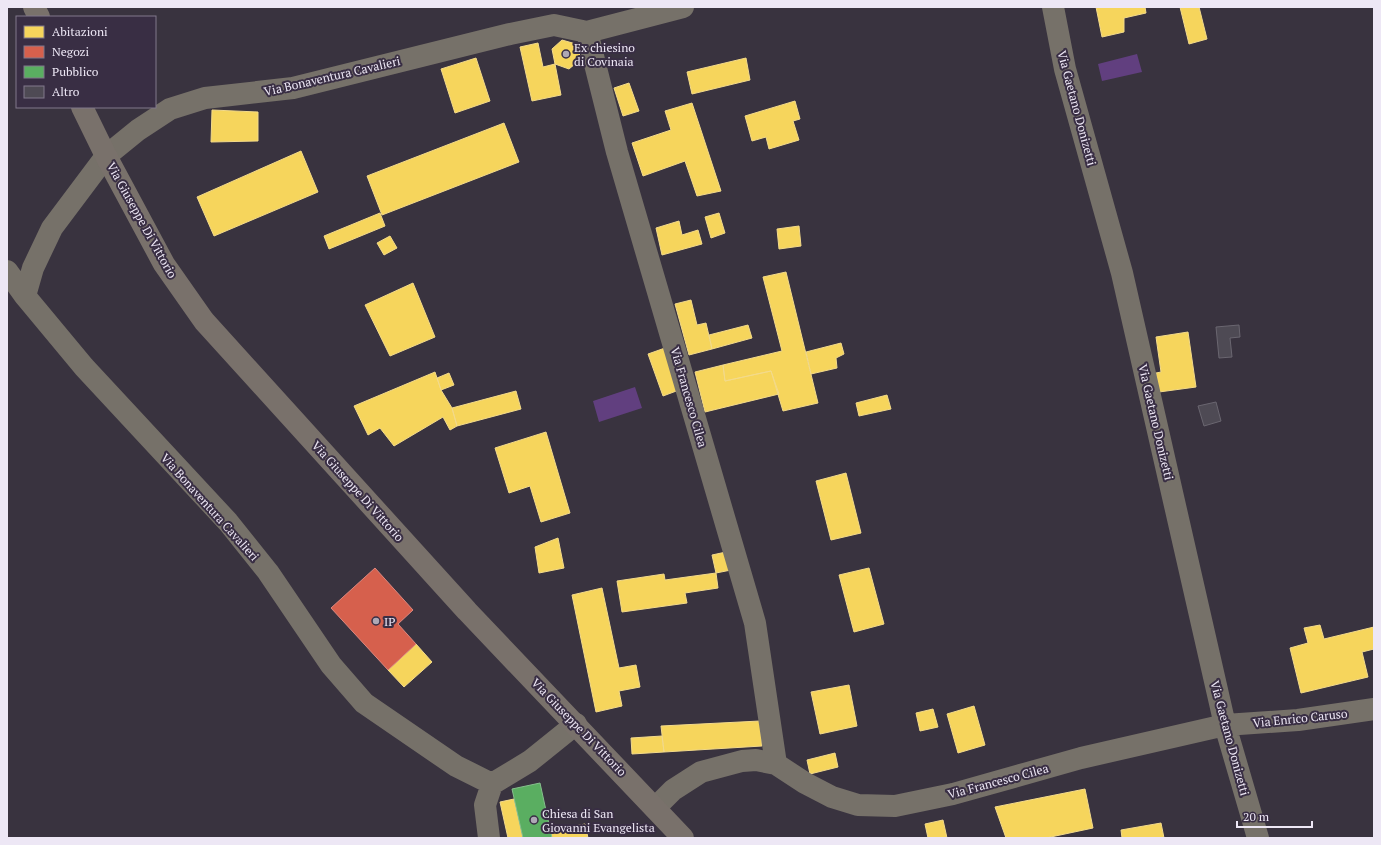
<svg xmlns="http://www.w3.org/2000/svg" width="1381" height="845" viewBox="0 0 1381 845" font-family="'PT Serif',serif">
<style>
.water{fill:#613f7f}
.homes{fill:#f6d55c;stroke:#f3da8a}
.shops{fill:#d6604d;stroke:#dd887f}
.public{fill:#5aae61;stroke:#86bf8d}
.building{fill:#4e4a54;stroke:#6a6670}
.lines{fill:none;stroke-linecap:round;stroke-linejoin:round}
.minor{stroke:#767169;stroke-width:22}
.major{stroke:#79716b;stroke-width:22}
.poi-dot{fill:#aea8b5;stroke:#392e44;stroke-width:1.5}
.labels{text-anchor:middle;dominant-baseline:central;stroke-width:4;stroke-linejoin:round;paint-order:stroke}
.poi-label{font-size:12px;fill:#ede7f5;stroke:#392e44;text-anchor:start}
.street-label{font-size:12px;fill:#ede7f5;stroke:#392e44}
</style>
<rect width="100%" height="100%" fill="#39333f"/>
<path class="water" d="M 1137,54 L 1142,72 L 1102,81 L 1098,64 Z
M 635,387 L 642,408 L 599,422 L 593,401 Z"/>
<path class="homes" d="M 1096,7 L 1145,7 L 1146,13 L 1124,18 L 1124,32 L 1102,37 Z
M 1180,7 L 1199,7 L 1207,39 L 1189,44 Z
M 562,40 L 576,44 L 581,59 L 569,69 L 555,64 L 552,49 Z
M 538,43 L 543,67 L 555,64 L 561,95 L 532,101 L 520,47 Z
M 476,58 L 490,101 L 455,113 L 441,69 Z
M 746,58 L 750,80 L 692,94 L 687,72 Z
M 629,83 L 639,111 L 623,116 L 614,88 Z
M 795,101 L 800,119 L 793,121 L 799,140 L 769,149 L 766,137 L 752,141 L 745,116 Z
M 692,103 L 721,191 L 697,196 L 685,161 L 643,176 L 632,143 L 671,130 L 665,111 Z
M 212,110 L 258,112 L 258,141 L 211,142 Z
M 504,123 L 519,162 L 382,215 L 367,176 Z
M 301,151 L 318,192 L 214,236 L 197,197 Z
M 380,213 L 385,226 L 329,249 L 324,236 Z
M 719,213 L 725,233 L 711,238 L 705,217 Z
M 679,221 L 682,235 L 698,230 L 702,244 L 662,255 L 656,228 Z
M 799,226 L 801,246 L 779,249 L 777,229 Z
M 390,236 L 397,248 L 384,255 L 377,243 Z
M 786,272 L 818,403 L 783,411 L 771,371 L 725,381 L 723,365 L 782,351 L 763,277 Z
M 413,283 L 435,337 L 390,356 L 365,305 Z
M 691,300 L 697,325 L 706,323 L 712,349 L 689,355 L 675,304 Z
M 748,325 L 752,338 L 712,349 L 709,335 Z
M 1188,332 L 1196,387 L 1159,392 L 1156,373 L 1161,372 L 1156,337 Z
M 841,343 L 844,354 L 836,358 L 837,368 L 811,374 L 806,352 Z
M 665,348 L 679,390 L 663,396 L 648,354 Z
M 723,365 L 725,381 L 771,371 L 779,394 L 705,412 L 695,372 Z
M 435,372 L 441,390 L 452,408 L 457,426 L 450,430 L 443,417 L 394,446 L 380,428 L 368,435 L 354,406 Z
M 449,373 L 454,385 L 441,390 L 437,378 Z
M 516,391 L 521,409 L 457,426 L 452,408 Z
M 887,395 L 891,409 L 859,416 L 856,403 Z
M 546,432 L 570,513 L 541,522 L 530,486 L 509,493 L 495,448 Z
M 846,473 L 861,533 L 831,540 L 816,481 Z
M 558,538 L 564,568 L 539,573 L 535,547 Z
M 726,552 L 731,570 L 716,573 L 712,555 Z
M 869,568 L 884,624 L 854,632 L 839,575 Z
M 716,573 L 718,588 L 685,593 L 687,603 L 622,612 L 617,581 L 664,574 L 665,580 Z
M 602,588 L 619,668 L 636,665 L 640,687 L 619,691 L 622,706 L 596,712 L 572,595 Z
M 1320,625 L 1324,639 L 1374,627 L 1374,649 L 1362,652 L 1368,677 L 1301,693 L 1290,648 L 1308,643 L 1304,628 Z
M 416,644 L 432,662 L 404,687 L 388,670 Z
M 849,685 L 857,726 L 820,734 L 811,692 Z
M 974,706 L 985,745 L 958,753 L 947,714 Z
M 933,709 L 938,727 L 920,731 L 916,713 Z
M 760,721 L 762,746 L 664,752 L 661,726 Z
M 662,736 L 664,752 L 632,754 L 631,738 Z
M 835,753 L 838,767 L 810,774 L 807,760 Z
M 1085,789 L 1093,828 L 1046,838 L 1006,838 L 995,807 Z
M 514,799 L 515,803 L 523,838 L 508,838 L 500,802 Z
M 943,820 L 947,838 L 928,838 L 925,824 Z
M 1161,823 L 1164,838 L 1122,838 L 1121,830 Z
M 585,824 L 588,838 L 552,838 L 550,831 Z"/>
<path class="shops" d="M 375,568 L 413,610 L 398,624 L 416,644 L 388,670 L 331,608 Z"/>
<path class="public" d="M 540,783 L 552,838 L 523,838 L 512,789 Z"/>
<path class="building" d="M 1239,325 L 1240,337 L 1230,338 L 1232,357 L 1219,358 L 1216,327 Z
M 1216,402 L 1221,421 L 1204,426 L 1198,406 Z"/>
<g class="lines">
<path class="minor" d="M 1053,7 L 1065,69 L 1122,273 L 1225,725 L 1258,838
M 587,32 L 617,152 L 755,623 L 776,764
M 7,271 L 25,296 L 33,268 L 52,228 L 106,156 L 138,130 L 170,109 L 205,98 L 293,88 L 510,34 L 554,25 L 587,32 L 683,7
M 25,296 L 84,367 L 228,522 L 268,572 L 331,665 L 364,703 L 456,766 L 492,784
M 655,808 L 673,790 L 701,772 L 742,761 L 756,760 L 776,764 L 805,783 L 832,797 L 858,805 L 895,806 L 953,794 L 1081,758 L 1225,725 L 1298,720 L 1374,709
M 489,838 L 485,805 L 492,784 L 530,761 L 576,724"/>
<path class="major" d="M 34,7 L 39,17
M 82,107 L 106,156 L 164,264 L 204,321 L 467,611 L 683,838"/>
</g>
<g class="poi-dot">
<circle cx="566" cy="54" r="4"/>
<circle cx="376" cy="621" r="4"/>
<circle cx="534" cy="820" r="4"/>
</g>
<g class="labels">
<g class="poi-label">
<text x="574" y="47">Ex chiesino<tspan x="574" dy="14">di Covinaia</tspan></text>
<text x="384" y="621">IP</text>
<text x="542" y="813">Chiesa di San<tspan x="542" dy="14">Giovanni Evangelista</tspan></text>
</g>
<g class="street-label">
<text transform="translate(332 76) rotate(-13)">Via Bonaventura Cavalieri</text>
<text transform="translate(1077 108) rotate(75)">Via Gaetano Donizetti</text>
<text transform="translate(142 220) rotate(61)">Via Giuseppe Di Vittorio</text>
<text transform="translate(689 397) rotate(74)">Via Francesco Cilea</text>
<text transform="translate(1156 422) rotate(77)">Via Gaetano Donizetti</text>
<text transform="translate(358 491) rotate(48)">Via Giuseppe Di Vittorio</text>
<text transform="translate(210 507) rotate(48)">Via Bonaventura Cavalieri</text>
<text transform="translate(1300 718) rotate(-6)">Via Enrico Caruso</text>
<text transform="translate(579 727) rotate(46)">Via Giuseppe Di Vittorio</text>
<text transform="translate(1230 738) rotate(75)">Via Gaetano Donizetti</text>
<text transform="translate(998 781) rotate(-15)">Via Francesco Cilea</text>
</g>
</g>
<rect width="1381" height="845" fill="none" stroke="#ede7f5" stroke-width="16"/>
<rect x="16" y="16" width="140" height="92" fill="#392e44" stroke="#81788b"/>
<rect x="24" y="26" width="20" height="12" fill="#f6d55c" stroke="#81788b"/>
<text x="52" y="36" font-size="12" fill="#ede7f5">Abitazioni</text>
<rect x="24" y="46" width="20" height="12" fill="#d6604d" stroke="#81788b"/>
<text x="52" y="56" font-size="12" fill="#ede7f5">Negozi</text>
<rect x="24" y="66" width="20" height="12" fill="#5aae61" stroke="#81788b"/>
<text x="52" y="76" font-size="12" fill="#ede7f5">Pubblico</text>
<rect x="24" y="86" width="20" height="12" fill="#4e4a54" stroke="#81788b"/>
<text x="52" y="96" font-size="12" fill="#ede7f5">Altro</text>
<path d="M1237 821v6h75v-6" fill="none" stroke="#ede7f5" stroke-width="2"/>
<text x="1243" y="821" font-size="12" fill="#ede7f5" stroke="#392e44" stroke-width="3" paint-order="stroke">20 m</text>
</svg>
